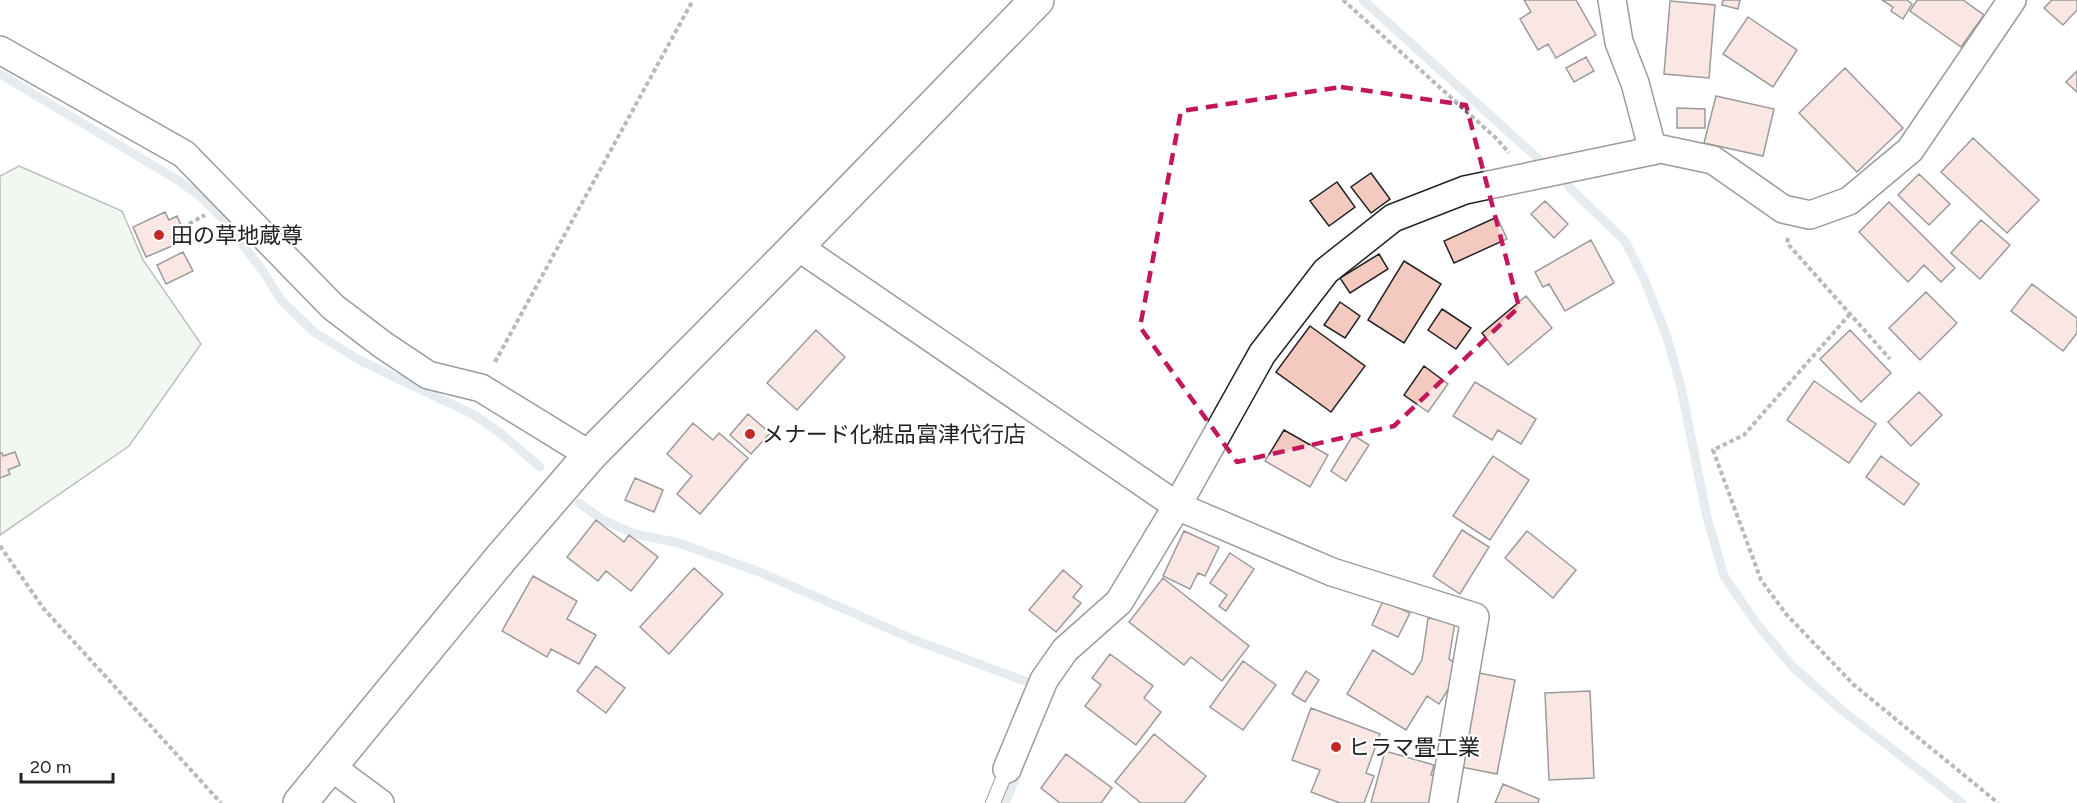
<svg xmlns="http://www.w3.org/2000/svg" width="2077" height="803" viewBox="0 0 2077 803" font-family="Figtree,'Noto Sans JP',sans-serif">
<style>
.green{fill:#e0efe3;stroke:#6f6f6f;stroke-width:1.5}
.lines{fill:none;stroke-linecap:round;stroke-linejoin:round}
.stream{stroke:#c7d3dd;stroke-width:9}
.building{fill:#f3c9c0;stroke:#222;stroke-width:1.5}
.lane-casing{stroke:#222;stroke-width:16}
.street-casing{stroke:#222;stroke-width:30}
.secondary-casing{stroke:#222;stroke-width:36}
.path{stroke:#646464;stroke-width:4;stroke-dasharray:4.5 3;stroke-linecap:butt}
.lane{stroke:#fff;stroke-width:14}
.street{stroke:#fff;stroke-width:27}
.secondary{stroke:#fff;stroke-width:33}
.marked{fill:none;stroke:#c2185b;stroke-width:4.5;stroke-dasharray:12 8;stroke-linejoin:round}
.poi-dot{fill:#c62828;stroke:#fff;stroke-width:2}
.labels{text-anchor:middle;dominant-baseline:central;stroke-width:4.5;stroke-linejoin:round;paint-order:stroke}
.poi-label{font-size:22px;fill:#222;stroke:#fff;text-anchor:start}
</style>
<rect width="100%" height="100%" fill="#fff"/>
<path class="green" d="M 19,166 L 122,211 L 143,260 L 201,344 L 129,446 L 0,535 L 0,176 Z"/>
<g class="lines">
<path class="stream" d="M 1363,0 L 1543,163
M 0,74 L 176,179 L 199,195 L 221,217 L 263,271 L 281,300 L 314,332 L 361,361 L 474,415 L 499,432 L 540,467
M 1568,186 L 1625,241 L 1645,281 L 1666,334 L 1681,387 L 1707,517 L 1724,576 L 1757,624 L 1793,667 L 1843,711 L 1962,803
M 579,503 L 603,520 L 635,534 L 679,543 L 762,573 L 915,640 L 1038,686
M 1005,803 L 1019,770"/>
</g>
<path class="building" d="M 1524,0 L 1576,0 L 1596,35 L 1556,58 L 1548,44 L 1538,50 L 1520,19 L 1531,12 Z
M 1723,0 L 1740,0 L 1738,9 L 1722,5 Z
M 1882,0 L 1907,0 L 1912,4 L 1903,19 L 1891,11 L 1893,7 Z
M 1917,0 L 1963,0 L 1984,15 L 1961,47 L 1910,11 Z
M 2052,0 L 2077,0 L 2077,10 L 2063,25 L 2044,8 Z
M 1670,1 L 1715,5 L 1709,78 L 1664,74 Z
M 1748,17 L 1797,50 L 1773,87 L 1723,54 Z
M 1586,57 L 1594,71 L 1574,82 L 1566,68 Z
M 1845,68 L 1903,128 L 1857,172 L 1799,113 Z
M 2077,71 L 2077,92 L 2066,82 Z
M 1716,96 L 1774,109 L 1763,156 L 1704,143 Z
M 1677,108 L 1705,109 L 1705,128 L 1677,128 Z
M 1973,138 L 2039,200 L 2007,233 L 1941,172 Z
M 1371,173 L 1390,199 L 1371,213 L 1351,187 Z
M 1919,174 L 1950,204 L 1929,225 L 1898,195 Z
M 1337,182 L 1355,207 L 1329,226 L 1310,201 Z
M 1545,201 L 1568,224 L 1554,238 L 1531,214 Z
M 1889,202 L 1955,268 L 1941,282 L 1924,265 L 1908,282 L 1859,232 Z
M 165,212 L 169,220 L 177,216 L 185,234 L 177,237 L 179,243 L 146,257 L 133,227 Z
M 1497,217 L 1507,239 L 1454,263 L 1444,241 Z
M 1981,220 L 2010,245 L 1980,279 L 1951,253 Z
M 1591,240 L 1614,283 L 1565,311 L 1549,284 L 1543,287 L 1535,272 Z
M 183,252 L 193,271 L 166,284 L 157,265 Z
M 1379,254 L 1388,269 L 1350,293 L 1340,278 Z
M 1404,261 L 1441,284 L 1404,343 L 1368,320 Z
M 2032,284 L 2077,318 L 2077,333 L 2063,351 L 2011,311 Z
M 1926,292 L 1957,323 L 1920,360 L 1889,328 Z
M 1526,296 L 1552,328 L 1508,365 L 1482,333 Z
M 1340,302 L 1360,316 L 1345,338 L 1324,325 Z
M 1442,309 L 1471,328 L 1456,349 L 1428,330 Z
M 1310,326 L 1365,366 L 1331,412 L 1276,372 Z
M 816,330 L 845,357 L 797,410 L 767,383 Z
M 1850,330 L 1891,373 L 1861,402 L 1820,359 Z
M 1424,366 L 1448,384 L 1428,412 L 1404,395 Z
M 1814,381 L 1876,424 L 1849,463 L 1787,420 Z
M 1475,382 L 1536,419 L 1521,444 L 1498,430 L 1492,440 L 1453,416 Z
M 1919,392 L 1942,415 L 1911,446 L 1888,422 Z
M 748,414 L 770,433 L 751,454 L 730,435 Z
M 693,423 L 713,440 L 719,433 L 748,458 L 700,514 L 677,494 L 692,476 L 667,454 Z
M 1284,430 L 1328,455 L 1310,487 L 1265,461 Z
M 1353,435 L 1369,445 L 1346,481 L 1331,471 Z
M 15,452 L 20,465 L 8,470 L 10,474 L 0,478 L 0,453 L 2,453 L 3,456 Z
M 1493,456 L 1529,480 L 1490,540 L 1453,516 Z
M 1881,456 L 1919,484 L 1904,505 L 1866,477 Z
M 635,478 L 663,490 L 654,512 L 625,500 Z
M 596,520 L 624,542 L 629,535 L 658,557 L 631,591 L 606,571 L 598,581 L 567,557 Z
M 1462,530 L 1489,547 L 1460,594 L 1433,576 Z
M 1184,531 L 1219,547 L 1205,576 L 1198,573 L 1190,589 L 1163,576 Z
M 1527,531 L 1576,570 L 1553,598 L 1505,558 Z
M 1230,553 L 1254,569 L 1226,611 L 1219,606 L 1227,595 L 1210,583 Z
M 694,568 L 723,594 L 669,654 L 640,627 Z
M 1063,570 L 1082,586 L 1073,597 L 1081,603 L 1056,632 L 1029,610 Z
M 533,576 L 577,601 L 567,619 L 596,635 L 579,664 L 551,649 L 547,657 L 502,631 Z
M 1163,578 L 1249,646 L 1222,681 L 1191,657 L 1184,665 L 1129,622 Z
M 1383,601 L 1410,613 L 1398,637 L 1372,625 Z
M 1428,618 L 1455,622 L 1449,659 L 1462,667 L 1439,704 L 1427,696 L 1406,730 L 1347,694 L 1373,650 L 1413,675 L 1422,660 Z
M 1110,654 L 1153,686 L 1144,698 L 1161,712 L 1136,745 L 1085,706 L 1101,685 L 1092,678 Z
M 1243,661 L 1276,685 L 1243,730 L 1210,707 Z
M 596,666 L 625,688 L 606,713 L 577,691 Z
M 1306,671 L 1319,680 L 1305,702 L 1292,694 Z
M 1479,673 L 1515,680 L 1497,774 L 1461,767 Z
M 1590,691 L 1594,778 L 1549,780 L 1545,693 Z
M 1311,708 L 1380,734 L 1366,773 L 1374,776 L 1364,803 L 1340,803 L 1311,792 L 1320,770 L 1292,760 Z
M 1154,734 L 1206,776 L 1184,803 L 1141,803 L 1115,782 Z
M 1385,751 L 1434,765 L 1431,775 L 1444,778 L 1438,803 L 1371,803 Z
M 1066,754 L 1112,788 L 1101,803 L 1060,803 L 1041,788 Z
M 1503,784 L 1539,799 L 1538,803 L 1495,803 Z"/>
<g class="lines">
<g class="lane-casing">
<path id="lane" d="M 993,803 L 1007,769"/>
</g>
<g class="street-casing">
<path id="street" d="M 1612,0 L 1619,42 L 1635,83 L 1653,151
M 0,50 L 184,154 L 333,307 L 383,345 L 428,375 L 481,388 L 590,455
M 797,246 L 1177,506 L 1262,354 L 1326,271 L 1393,218 L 1465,190 L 1661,149 L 1713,160 L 1783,209 L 1810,215 L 1849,201 L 1910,150 L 2012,0
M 330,766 L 380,803
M 1007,769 L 1044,680 L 1065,650 L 1119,602 L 1177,506 L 1332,572 L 1475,617 L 1443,803"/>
</g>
<g class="secondary-casing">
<path id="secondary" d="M 300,803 L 502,557 L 590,455 L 797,246 L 1037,0"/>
</g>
<path class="path" d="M 1343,0 L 1497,139 L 1509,153
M 189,224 L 205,215
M 1788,238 L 1787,243 L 1890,359
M 1850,314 L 1744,435 L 1713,450 L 1761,580 L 1786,614 L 1854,685 L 1998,803
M 495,362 L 693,0
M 0,546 L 44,609 L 221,803"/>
<use href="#lane" class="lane"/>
<use href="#street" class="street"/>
<use href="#secondary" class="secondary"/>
</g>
<path d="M0 0H2077V803H0ZM 1341,87 L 1466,105 L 1519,307 L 1394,426 L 1237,462 L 1140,327 L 1181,111 Z" fill="#fff" fill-opacity=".55" fill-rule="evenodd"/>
<path class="marked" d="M 1341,87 L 1466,105 L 1519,307 L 1394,426 L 1237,462 L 1140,327 L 1181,111 Z"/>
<g class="poi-dot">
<circle cx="159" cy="235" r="6"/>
<circle cx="750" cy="434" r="6"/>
<circle cx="1336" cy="747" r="6"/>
</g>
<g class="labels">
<g class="poi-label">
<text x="171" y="235">田の草地蔵尊</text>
<text x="762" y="434">メナード化粧品富津代行店</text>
<text x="1348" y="747">ヒラマ畳工業</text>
</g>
</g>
<path d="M21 773v9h92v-9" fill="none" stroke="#222222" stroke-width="3"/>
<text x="30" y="773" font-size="18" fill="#222222" stroke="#ffffff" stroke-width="4.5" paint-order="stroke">20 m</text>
</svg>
